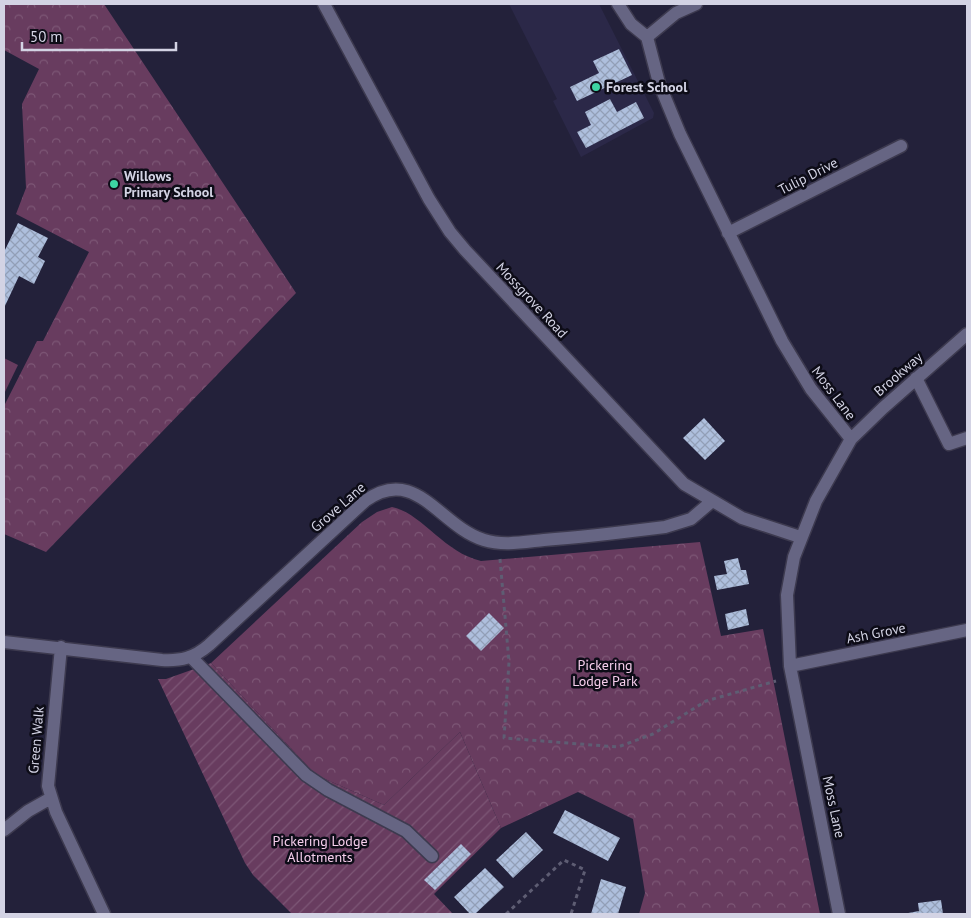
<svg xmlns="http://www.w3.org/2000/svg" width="971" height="918" viewBox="0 0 971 918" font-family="'PT Sans',sans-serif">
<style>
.built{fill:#2b2848}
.grass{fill:#683c5f}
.forest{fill:url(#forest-crowns)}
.garden{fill:url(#garden-furrows)}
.building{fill:url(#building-cross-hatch)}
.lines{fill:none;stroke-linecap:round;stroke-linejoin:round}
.minor-casing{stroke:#3d3a4f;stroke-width:15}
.path{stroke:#5e5d73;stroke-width:3;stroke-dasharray:4 4;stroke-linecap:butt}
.minor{stroke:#666583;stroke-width:12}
.poi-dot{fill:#3dd4a3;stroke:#0d0c17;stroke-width:2}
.labels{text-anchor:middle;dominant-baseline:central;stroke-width:5;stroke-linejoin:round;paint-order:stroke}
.poi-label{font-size:14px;font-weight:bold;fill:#d3d3e4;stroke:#0d0c17;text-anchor:start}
.street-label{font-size:14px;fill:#d3d3e4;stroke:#0d0c17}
.park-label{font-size:14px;fill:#f6ceec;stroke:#0d0c17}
</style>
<defs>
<pattern id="forest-crowns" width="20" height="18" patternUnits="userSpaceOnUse" patternTransform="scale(1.25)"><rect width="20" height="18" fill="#683c5f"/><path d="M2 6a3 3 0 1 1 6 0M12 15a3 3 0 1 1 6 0" fill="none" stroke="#7d5776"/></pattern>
<pattern id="garden-furrows" width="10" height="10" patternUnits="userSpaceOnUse" patternTransform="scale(1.25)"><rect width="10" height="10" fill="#683c5f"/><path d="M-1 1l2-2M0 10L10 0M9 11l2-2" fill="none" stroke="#7d5776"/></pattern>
<pattern id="building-cross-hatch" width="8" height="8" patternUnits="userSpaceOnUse" patternTransform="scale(1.25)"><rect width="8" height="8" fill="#aebfdd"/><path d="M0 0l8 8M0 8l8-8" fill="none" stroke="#929fb7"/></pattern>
</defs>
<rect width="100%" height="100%" fill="#23213a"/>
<path class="built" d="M 509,4 L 599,4 L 654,113 L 653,118 L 581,157 L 553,101 L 557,99 Z"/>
<path class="grass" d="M 4,358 L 18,365 L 4,394 Z"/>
<path class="forest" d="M 4,4 L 104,4 L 296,293 L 46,552 L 4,534 L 4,406 L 37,341 L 43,341 L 89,252 L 16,214 L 26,188 L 22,104 L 39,69 L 4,50 Z
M 392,507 C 422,513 443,552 481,561 L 700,542 L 721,636 L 763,629 L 820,914 L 639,914 L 645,893 L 633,819 L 578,792 L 501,828 L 460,732 L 384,805 L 316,775 L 211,663 L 362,522 L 377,512 Z"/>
<path class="garden" d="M 211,663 L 316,775 L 384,805 L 460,732 L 501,828 L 434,894 L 453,914 L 292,914 L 253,875 L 245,863 L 158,679 L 166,679 Z"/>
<path class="building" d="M 619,49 L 632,75 L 577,101 L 570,87 L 599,73 L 593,61 Z
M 610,99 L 617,112 L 636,102 L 644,118 L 586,148 L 577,132 L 591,125 L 585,112 Z
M 18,223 L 48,238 L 38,257 L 45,261 L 34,284 L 19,276 L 4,308 L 4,252 Z
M 704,418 L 725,441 L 705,460 L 683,438 Z
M 738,558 L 741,570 L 746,570 L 749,584 L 717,590 L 714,576 L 727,574 L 724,561 Z
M 746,609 L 749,625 L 728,630 L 725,614 Z
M 489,613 L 504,628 L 481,651 L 466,636 Z
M 565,810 L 620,838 L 608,861 L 553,833 Z
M 526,832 L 543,850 L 513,878 L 496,860 Z
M 461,844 L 471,854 L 435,890 L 424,880 Z
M 485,868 L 504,887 L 475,914 L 470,914 L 454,897 Z
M 601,879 L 626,887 L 618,914 L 591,914 Z
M 941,900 L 943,914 L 903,914 L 919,911 L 918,903 Z"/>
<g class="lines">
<g class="minor-casing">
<path id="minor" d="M 324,4 L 429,199 L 450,232 L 465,250 L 684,484 L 742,518 L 800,537
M 618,4 L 631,24 L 647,37 L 659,83 L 680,134 L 782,341 L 811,389 L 851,439
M 647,37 L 676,13 L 696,4
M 728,233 L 901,146
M 916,378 L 949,444 L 967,438
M 4,642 L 162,660 C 181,661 194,658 209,645 L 365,501 C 416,464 439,526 484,540 C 503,546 524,542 544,540 C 584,537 625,532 665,527 L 691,519 L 711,502
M 61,647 L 48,786 L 56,812 L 104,914
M 191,657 L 306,775 L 328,790 L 406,831 L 432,856
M 790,666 L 967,630
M 4,830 L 28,811 L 51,798
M 839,914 L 790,666 L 787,595 L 794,557 L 816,501 L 851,439 L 883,408 L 967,334"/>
</g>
<path class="path" d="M 500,559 L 509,662 L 504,738 L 618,747 L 653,734 L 706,701 L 776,681
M 506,914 L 564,860 L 585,870 L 571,914"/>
<use href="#minor" class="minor"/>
</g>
<g class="poi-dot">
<circle cx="596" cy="87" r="5"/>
<circle cx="114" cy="184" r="5"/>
</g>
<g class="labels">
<g class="poi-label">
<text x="606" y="87">Forest School</text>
<text x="124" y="176">Willows<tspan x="124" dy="16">Primary School</tspan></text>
</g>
<g class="street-label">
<text transform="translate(808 176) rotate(-27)">Tulip Drive</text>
<text transform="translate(532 300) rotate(47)">Mossgrove Road</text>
<text transform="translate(898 374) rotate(-41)">Brookway</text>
<text transform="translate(834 393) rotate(53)">Moss Lane</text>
<text transform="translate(338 507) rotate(-41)">Grove Lane</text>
<text transform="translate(876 633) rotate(-11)">Ash Grove</text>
<text transform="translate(36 740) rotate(-85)">Green Walk</text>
<text transform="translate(834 807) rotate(78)">Moss Lane</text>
</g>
<g class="park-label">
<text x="605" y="665">Pickering<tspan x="605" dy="16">Lodge Park</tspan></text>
<text x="320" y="841">Pickering Lodge<tspan x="320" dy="16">Allotments</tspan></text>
</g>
</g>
<rect width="971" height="918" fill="none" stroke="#d3d3e4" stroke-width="10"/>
<path d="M22 42v8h154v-8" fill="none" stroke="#d3d3e4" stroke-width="2.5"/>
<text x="30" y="42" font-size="15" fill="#d3d3e4" stroke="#0d0c17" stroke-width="4" paint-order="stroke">50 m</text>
</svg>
